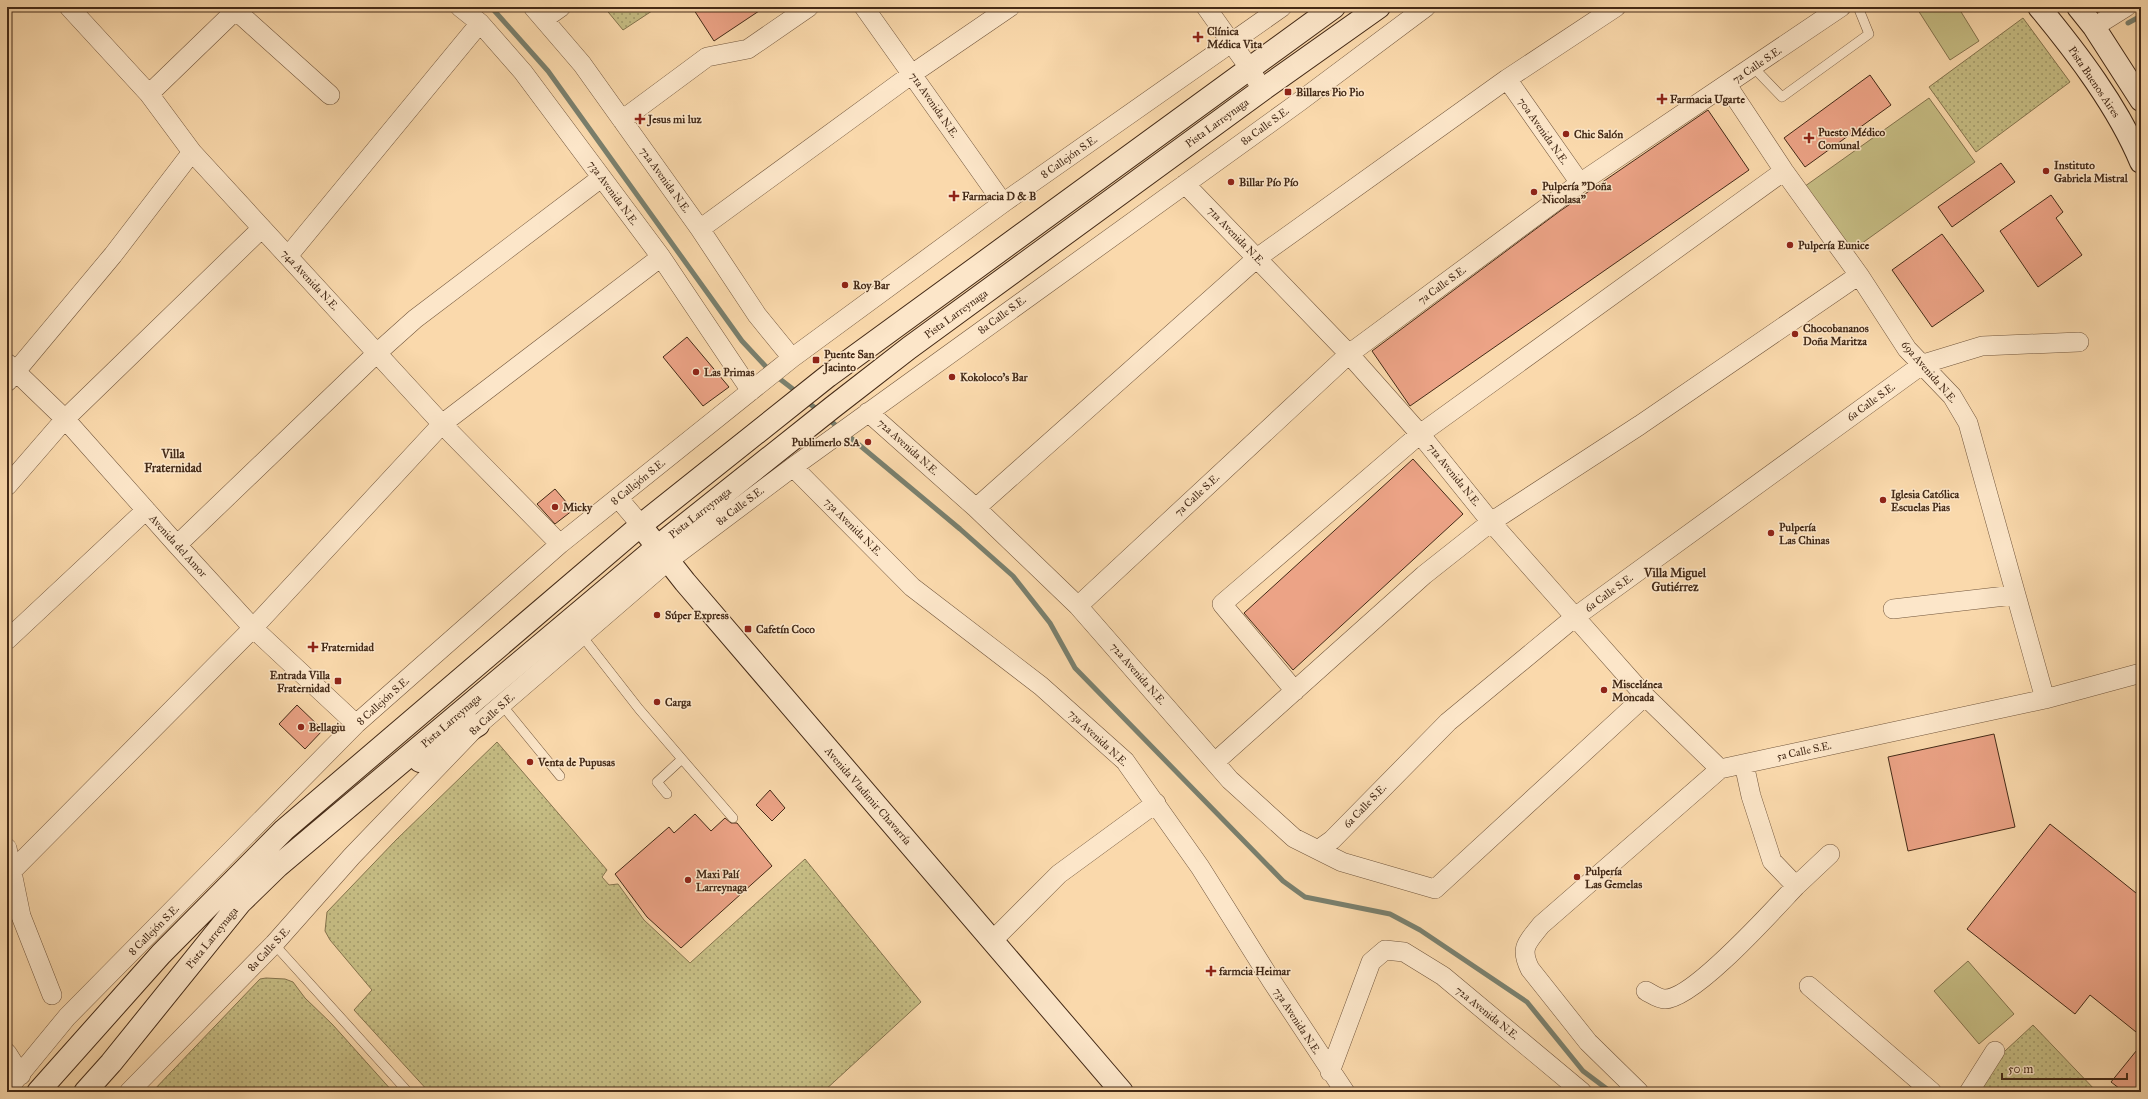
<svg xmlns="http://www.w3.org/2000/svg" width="2148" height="1099" viewBox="0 0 2148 1099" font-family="'IM FELL Great Primer',serif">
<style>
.green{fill:url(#green-dots);stroke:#85744e}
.pitch{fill:#c6bd84;stroke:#85744e}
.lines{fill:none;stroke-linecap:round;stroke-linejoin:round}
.stream{stroke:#7a806e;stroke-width:5}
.building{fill:#eca386;stroke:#442a17}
.lane-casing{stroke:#72563c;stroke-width:10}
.street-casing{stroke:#72563c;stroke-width:20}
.secondary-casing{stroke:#442a17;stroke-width:24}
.lane{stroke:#fce6c9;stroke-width:9}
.street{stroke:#fce6c9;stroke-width:19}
.secondary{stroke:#fce6c9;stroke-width:22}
.poi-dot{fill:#8f2418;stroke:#fce6c9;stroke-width:1.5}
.labels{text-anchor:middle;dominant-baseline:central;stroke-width:3;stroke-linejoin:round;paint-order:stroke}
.poi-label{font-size:11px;font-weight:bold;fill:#442a17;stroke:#fce6c9;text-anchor:start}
.street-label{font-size:11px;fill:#442a17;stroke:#fce6c9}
.neighbourhood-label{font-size:12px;font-weight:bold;fill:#442a17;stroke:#fce6c9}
</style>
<defs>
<pattern id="green-dots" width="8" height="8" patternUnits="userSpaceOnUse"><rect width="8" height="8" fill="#c6bd84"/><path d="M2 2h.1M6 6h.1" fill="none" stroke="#a29a6b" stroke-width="1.8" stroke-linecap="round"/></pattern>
</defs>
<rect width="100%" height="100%" fill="#fad9ac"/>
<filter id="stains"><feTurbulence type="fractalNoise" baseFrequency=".005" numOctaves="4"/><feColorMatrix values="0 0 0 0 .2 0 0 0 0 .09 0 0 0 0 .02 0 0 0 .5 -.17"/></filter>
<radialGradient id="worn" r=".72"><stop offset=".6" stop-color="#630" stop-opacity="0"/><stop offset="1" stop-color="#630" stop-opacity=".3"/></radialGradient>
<path class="green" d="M 604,7 L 658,7 L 623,30 Z
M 2023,18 L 2070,82 L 1976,152 L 1929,87 Z
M 497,742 L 607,870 L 602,877 L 609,885 L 618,884 L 644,920 L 690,963 L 805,859 L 921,1002 L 823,1092 L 429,1092 L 354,1010 L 372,990 L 330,940 L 325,931 L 327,912 L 396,840 Z
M 266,978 L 285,979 L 293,982 L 305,998 L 333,1025 L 393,1092 L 152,1092 L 260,979 Z
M 2033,1025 L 2097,1092 L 1966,1092 L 1977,1077 Z"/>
<path class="pitch" d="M 1916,7 L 1958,7 L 1979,41 L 1950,60 Z
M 1929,98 L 1975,162 L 1847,254 L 1801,189 Z
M 1968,961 L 2014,1014 L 1979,1044 L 1934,991 Z"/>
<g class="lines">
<path class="stream" d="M 491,7 L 548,71 L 742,341 L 770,371
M 2128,23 L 2141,16
M 776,376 L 798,393
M 805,400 L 819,411
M 827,418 L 960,529 L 1013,576 L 1050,623 L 1075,668 L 1283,881 L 1305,897 L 1390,914 L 1420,930 L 1527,1002 L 1583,1071 L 1611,1092"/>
</g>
<path class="building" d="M 692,7 L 765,7 L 714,41 Z
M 1870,75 L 1891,105 L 1805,167 L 1784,138 Z
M 1708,110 L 1749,170 L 1410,406 L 1372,351 L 1560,211 Z
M 2001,163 L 2015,182 L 1952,227 L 1938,207 Z
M 2051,195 L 2063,212 L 2056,218 L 2082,255 L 2038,287 L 2000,231 Z
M 1942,234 L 1984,291 L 1932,327 L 1892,270 Z
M 687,337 L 729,387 L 703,406 L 663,357 Z
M 1413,459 L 1463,514 L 1293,670 L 1244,613 Z
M 555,489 L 573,510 L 555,524 L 537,504 Z
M 297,705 L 323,730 L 305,749 L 279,724 Z
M 1994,734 L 2015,827 L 1908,851 L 1888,757 Z
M 770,790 L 785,808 L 772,821 L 756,805 Z
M 695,814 L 711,831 L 725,818 L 731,823 L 737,823 L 772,866 L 681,948 L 647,917 L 615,874 L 669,827 L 674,833 Z
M 2050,824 L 2141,897 L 2141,1036 L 2090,995 L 2075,1014 L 1967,929 Z
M 2141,1045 L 2141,1092 L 2124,1092 L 2111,1082 Z"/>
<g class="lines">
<g class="lane-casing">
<path id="lane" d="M 1753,67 L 1782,97 L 1869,34 L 1858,7
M 582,636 L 639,709 L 682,759 L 657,782 L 667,794
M 502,705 L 560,776
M 682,759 L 733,818
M 274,944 L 408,1092"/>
</g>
<g class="street-casing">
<path id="street" d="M 69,7 L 149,94 L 192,152 L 442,424 L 560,544
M 232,7 L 330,95
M 460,7 L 480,23 L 523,72 L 661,257 L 751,391
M 533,7 L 582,64 L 700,229 L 757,315 L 792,358
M 864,7 L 1003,203
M 1206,7 L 1250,69 L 1262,90
M 544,19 L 561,7
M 2094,27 L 2126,7
M 1507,79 L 1580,183
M 1727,85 L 1784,171 L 1859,275 L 1907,349 L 1952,396 L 1968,423 L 2045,699
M 149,94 L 239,7
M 622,120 L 707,57 L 748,49 L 809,7
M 1185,184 L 1349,354 L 1420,434 L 1491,522 L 1575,617 L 1645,696 L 1720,769
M 700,229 L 912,74 L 1010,7
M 288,256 L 480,23
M 7,363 L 65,419 L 177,545 L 253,628 L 356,724
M 7,382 L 113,255 L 192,152
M 868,412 L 976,508 L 1078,606 L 1230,780 L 1294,838 L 1342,862 L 1435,889 L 1645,696
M 793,467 L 912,587 L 1041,686 L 1125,761 L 1200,867 L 1271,980 L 1345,1092
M 7,486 L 65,419 L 262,228
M 618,498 L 641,525
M 976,508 L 1257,258 L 1507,79 L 1616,7
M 177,545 L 377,353 L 415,319 L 601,178
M 1078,606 L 1349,354 L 1580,183 L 1841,7
M 1893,609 L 2014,595
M 7,640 L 146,510
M 1295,691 L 1222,604 L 1420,434 L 1784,171
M 1215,762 L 1424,575 L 1491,522 L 1640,425 L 1859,275
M 7,848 L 21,916 L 52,995
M 1318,850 L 1332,840 L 1448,722 L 1575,617 L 1923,364 L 1982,346 L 2079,342
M 12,871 L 253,628 L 442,424 L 661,257
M 1796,886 L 1830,854
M 992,941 L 1059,874 L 1156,803
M 1809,986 L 1932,1092
M 1646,991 C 1652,994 1658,999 1665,999 C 1694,999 1774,909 1796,886 L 1772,861 L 1751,796 L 1744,764
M 7,1053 L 21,1075
M 1330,1072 L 1371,962 L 1385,950 L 1404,952 L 1443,976 L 1582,1092
M 7,1090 L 67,1017 L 356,724 L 560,544 L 792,358 L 1003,203 L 1282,7
M 129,1092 L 274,944 L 352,856 L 478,725 L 668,561 L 793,467 L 1299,102 L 1426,7
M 1639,1092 L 1588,1042 L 1530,969 C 1519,947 1528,942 1541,925 L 1720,769 L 2045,699 L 2141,673
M 1969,1092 L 1995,1051"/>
</g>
<g class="secondary-casing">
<path id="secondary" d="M 2039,7 C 2077,53 2118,107 2141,162
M 2078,7 L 2094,27 L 2141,100
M 648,535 L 685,582 L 1122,1092
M 420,761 L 478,725
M 38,1092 L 161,954 L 284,830 L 641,525 L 828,376 L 1334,7
M 85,1092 L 111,1063 L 240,903 L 278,866 L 657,547 L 833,407 L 909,348 L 1262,90 L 1379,7"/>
</g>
<use href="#lane" class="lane"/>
<use href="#street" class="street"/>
<use href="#secondary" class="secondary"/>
</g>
<g class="poi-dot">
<path d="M1196 31h4v4h4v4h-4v4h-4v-4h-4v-4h4z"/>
<rect x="1284" y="88" width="8" height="8" rx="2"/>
<path d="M1660 93h4v4h4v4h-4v4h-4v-4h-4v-4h4z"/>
<path d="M638 113h4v4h4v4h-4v4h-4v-4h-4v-4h4z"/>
<circle cx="1566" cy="134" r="4"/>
<path d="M1807 132h4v4h4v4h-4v4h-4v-4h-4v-4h4z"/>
<circle cx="2046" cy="171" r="4"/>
<circle cx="1231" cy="182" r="4"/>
<circle cx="1534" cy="192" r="4"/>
<path d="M952 190h4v4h4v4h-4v4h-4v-4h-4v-4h4z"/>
<circle cx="1790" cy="245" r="4"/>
<circle cx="845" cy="285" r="4"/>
<circle cx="1795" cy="334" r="4"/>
<rect x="812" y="356" width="8" height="8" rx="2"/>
<circle cx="696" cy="372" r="4"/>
<circle cx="952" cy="377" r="4"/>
<circle cx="868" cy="442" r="4"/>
<circle cx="1883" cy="500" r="4"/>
<circle cx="555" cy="507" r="4"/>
<circle cx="1771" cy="533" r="4"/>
<circle cx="657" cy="615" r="4"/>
<rect x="744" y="625" width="8" height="8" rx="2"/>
<path d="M311 641h4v4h4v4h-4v4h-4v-4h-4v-4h4z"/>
<rect x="334" y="677" width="8" height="8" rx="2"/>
<circle cx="1604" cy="690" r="4"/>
<circle cx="657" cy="702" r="4"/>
<circle cx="301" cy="727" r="4"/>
<circle cx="530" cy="762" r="4"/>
<circle cx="1577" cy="877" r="4"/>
<circle cx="688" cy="880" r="4"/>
<path d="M1209 965h4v4h4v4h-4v4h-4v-4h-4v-4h4z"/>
</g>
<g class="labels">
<g class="poi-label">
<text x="1207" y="31">Clínica<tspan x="1207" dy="13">Médica Vita</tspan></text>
<text x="1296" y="92">Billares Pio Pio</text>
<text x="1670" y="99">Farmacia Ugarte</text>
<text x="648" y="119">Jesus mi luz</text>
<text x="1818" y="132">Puesto Médico<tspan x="1818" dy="13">Comunal</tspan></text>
<text x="1574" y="134">Chic Salón</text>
<text x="2054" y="165">Instituto<tspan x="2054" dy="13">Gabriela Mistral</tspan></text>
<text x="1239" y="182">Billar Pío Pío</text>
<text x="1542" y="186">Pulpería "Doña<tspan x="1542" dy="13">Nicolasa"</tspan></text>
<text x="962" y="196">Farmacia D &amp; B</text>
<text x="1798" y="245">Pulpería Eunice</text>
<text x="853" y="285">Roy Bar</text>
<text x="1803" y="328">Chocobananos<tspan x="1803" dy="13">Doña Maritza</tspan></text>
<text x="824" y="354">Puente San<tspan x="824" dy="13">Jacinto</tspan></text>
<text x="704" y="372">Las Primas</text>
<text x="960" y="377">Kokoloco's Bar</text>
<text x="860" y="442" text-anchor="end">Publimerlo S.A</text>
<text x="1891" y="494">Iglesia Católica<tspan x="1891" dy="13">Escuelas Pias</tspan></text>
<text x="563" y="507">Micky</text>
<text x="1779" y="527">Pulpería<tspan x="1779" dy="13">Las Chinas</tspan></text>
<text x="665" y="615">Súper Express</text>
<text x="756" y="629">Cafetín Coco</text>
<text x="321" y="647">Fraternidad</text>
<text x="330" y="675" text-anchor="end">Entrada Villa<tspan x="330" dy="13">Fraternidad</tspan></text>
<text x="1612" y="684">Miscelánea<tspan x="1612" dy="13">Moncada</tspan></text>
<text x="665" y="702">Carga</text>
<text x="309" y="727">Bellagiu</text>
<text x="538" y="762">Venta de Pupusas</text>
<text x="1585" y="871">Pulpería<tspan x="1585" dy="13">Las Gemelas</tspan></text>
<text x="696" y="874">Maxi Palí<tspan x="696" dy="13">Larreynaga</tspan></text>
<text x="1219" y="971">farmcia Heimar</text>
</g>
<g class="street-label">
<text transform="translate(1757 65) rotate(-34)">7a Calle S.E.</text>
<text transform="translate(2094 82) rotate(56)">Pista Buenos Aires</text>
<text transform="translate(934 105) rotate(55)">71a Avenida N.E.</text>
<text transform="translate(1217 123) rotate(-36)">Pista Larreynaga</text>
<text transform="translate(1265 126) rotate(-36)">8a Calle S.E.</text>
<text transform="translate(1543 131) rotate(55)">70a Avenida N.E.</text>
<text transform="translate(1069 157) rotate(-35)">8 Callejón S.E.</text>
<text transform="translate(665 180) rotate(54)">72a Avenida N.E.</text>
<text transform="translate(613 193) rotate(54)">73a Avenida N.E.</text>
<text transform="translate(1236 236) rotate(46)">71a Avenida N.E.</text>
<text transform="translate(310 280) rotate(47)">74a Avenida N.E.</text>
<text transform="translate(1442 285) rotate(-36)">7a Calle S.E.</text>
<text transform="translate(956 314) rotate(-36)">Pista Larreynaga</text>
<text transform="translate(1002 315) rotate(-36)">8a Calle S.E.</text>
<text transform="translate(1929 372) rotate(49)">69a Avenida N.E.</text>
<text transform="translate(1871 402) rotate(-36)">6a Calle S.E.</text>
<text transform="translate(908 447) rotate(42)">72a Avenida N.E.</text>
<text transform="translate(1454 475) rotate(51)">71a Avenida N.E.</text>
<text transform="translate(638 482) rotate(-39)">8 Callejón S.E.</text>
<text transform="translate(1197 495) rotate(-43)">7a Calle S.E.</text>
<text transform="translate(740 506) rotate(-37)">8a Calle S.E.</text>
<text transform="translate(700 513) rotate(-38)">Pista Larreynaga</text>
<text transform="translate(853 527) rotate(45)">73a Avenida N.E.</text>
<text transform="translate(178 546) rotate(48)">Avenida del Amor</text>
<text transform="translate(1609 593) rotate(-36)">6a Calle S.E.</text>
<text transform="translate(1138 674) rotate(49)">72a Avenida N.E.</text>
<text transform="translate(383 701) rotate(-42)">8 Callejón S.E.</text>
<text transform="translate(492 714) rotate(-42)">8a Calle S.E.</text>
<text transform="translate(451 721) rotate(-41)">Pista Larreynaga</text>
<text transform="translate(1098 738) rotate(43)">73a Avenida N.E.</text>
<text transform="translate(1804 751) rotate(-12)">5a Calle S.E.</text>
<text transform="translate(868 796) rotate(49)">Avenida Vladimir Chavarría</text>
<text transform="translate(1365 806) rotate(-46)">6a Calle S.E.</text>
<text transform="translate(154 930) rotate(-45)">8 Callejón S.E.</text>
<text transform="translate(212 938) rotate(-51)">Pista Larreynaga</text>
<text transform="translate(269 949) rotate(-47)">8a Calle S.E.</text>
<text transform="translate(1487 1013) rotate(39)">72a Avenida N.E.</text>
<text transform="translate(1297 1021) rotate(57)">73a Avenida N.E.</text>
</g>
<g class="neighbourhood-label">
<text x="173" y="454">Villa<tspan x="173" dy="14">Fraternidad</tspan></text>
<text x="1675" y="573">Villa Miguel<tspan x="1675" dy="14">Gutiérrez</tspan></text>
</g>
</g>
<rect width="2148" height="1099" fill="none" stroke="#fad9ac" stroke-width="24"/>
<rect x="8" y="8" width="2132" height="1083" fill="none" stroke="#442a17" stroke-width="2"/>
<rect x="12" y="12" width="2124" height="1075" fill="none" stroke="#442a17"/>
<path d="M2002 1073v6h125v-6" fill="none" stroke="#442a17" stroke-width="2"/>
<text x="2008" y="1073" font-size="12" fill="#442a17" stroke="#fce6c9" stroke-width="3" paint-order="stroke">50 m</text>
<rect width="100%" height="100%" filter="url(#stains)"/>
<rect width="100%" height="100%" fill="url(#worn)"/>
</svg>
